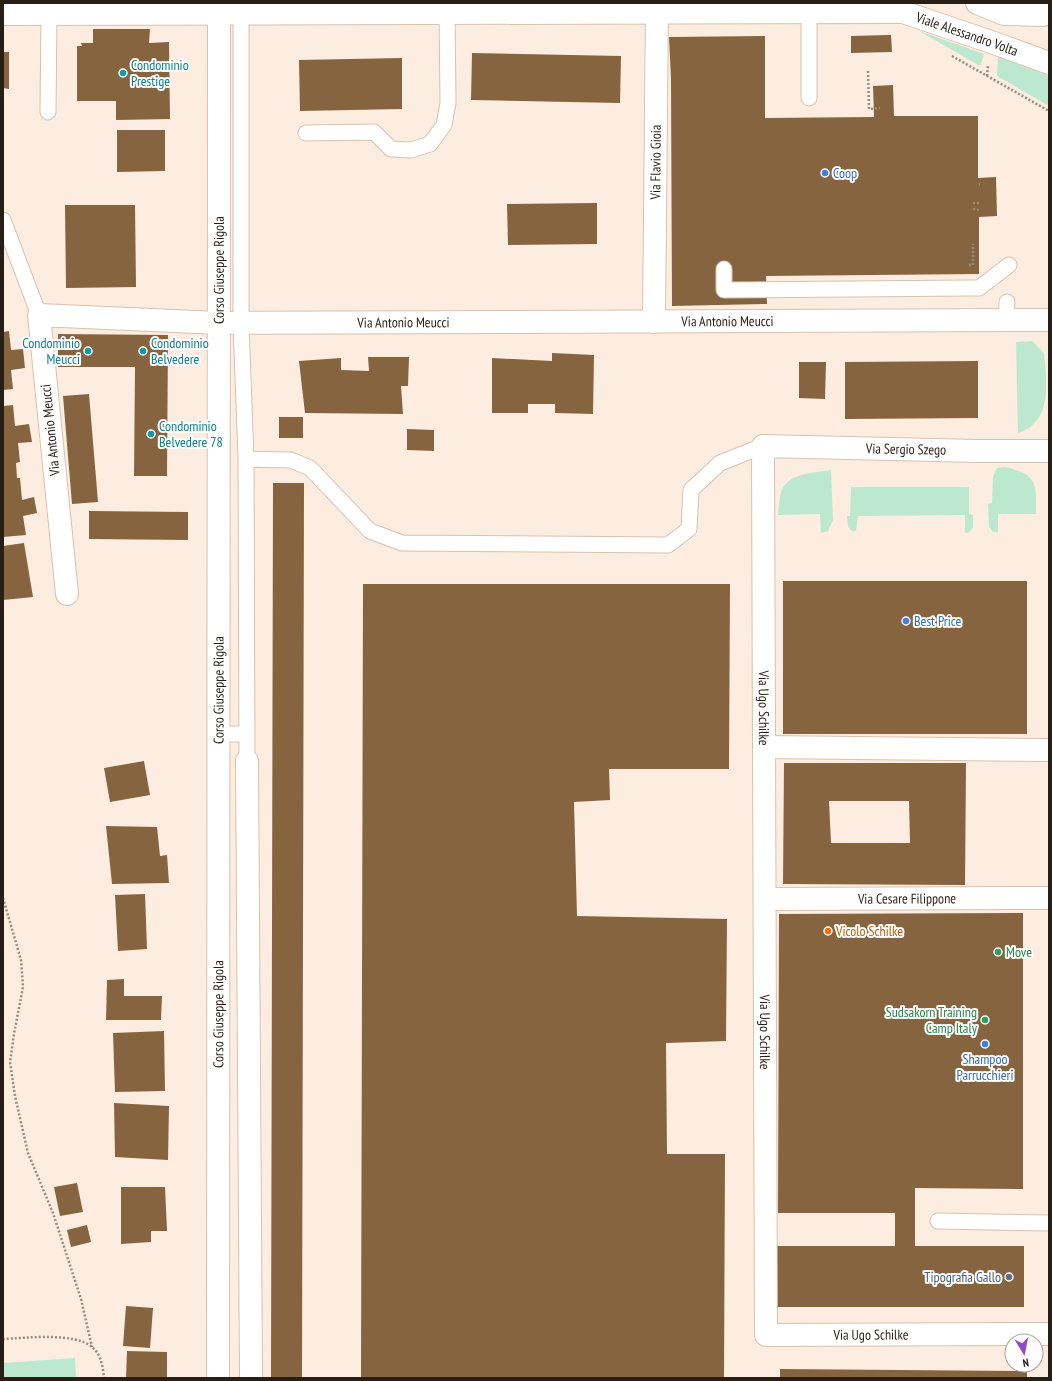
<svg xmlns="http://www.w3.org/2000/svg" width="1052" height="1381" viewBox="0 0 1052 1381" font-family="'PT Sans Narrow',sans-serif">
<style>
.green{fill:#bbe8cf}
.building{fill:#85643f;fill-rule:evenodd}
.lines{fill:none;stroke-linecap:round;stroke-linejoin:round}
.service-casing{stroke:#dac1ac;stroke-width:17}
.pedestrian-casing{stroke:#dac1ac;stroke-width:24}
.minor-casing{stroke:#dac1ac;stroke-width:24}
.tertiary-casing{stroke:#dac1ac;stroke-width:24}
.path{stroke:#988b81;stroke-width:2.5;stroke-dasharray:2 2;stroke-linecap:butt}
.service{stroke:#fff;stroke-width:15}
.pedestrian{stroke:#fff;stroke-width:22}
.minor{stroke:#fff;stroke-width:22}
.tertiary{stroke:#fff;stroke-width:22}
.culture-dot{fill:#0f9aa8;stroke:#fdfdfd;stroke-width:1.5}
.shop-dot{fill:#3f7fe0;stroke:#fdfdfd;stroke-width:1.5}
.food-dot{fill:#e8710a;stroke:#fdfdfd;stroke-width:1.5}
.leisure-dot{fill:#2e9e5b;stroke:#fdfdfd;stroke-width:1.5}
.service-dot{fill:#5c6f8a;stroke:#fdfdfd;stroke-width:1.5}
.labels{text-anchor:middle;dominant-baseline:central;stroke-width:4;stroke-linejoin:round;paint-order:stroke}
.street-label{font-size:14px;fill:#271e16;stroke:#fdfdfd}
.culture-label{font-size:14px;fill:#0d838f;stroke:#fdfdfd;text-anchor:start}
.shop-label{font-size:14px;fill:#366cbe;stroke:#fdfdfd;text-anchor:start}
.food-label{font-size:14px;fill:#c56008;stroke:#fdfdfd;text-anchor:start}
.leisure-label{font-size:14px;fill:#27864d;stroke:#fdfdfd;text-anchor:start}
.service-label{font-size:14px;fill:#4e5e75;stroke:#fdfdfd;text-anchor:end}
</style>
<rect width="100%" height="100%" fill="#fdede0"/>
<path class="green" d="M 919,31 L 984,54 L 980,66 Z
M 998,57 L 1049,76 L 1049,106 L 997,76 Z
M 1032,341 L 1044,353 C 1047,384 1052,422 1018,433 L 1016,342 Z
M 1005,467 C 1039,475 1036,484 1036,514 L 998,514 L 998,532 L 993,532 L 989,527 L 988,504 L 992,503 L 993,477 L 997,468 Z
M 831,470 L 833,520 L 828,531 L 821,533 L 820,514 L 778,515 C 779,508 779,499 781,492 C 787,473 814,473 831,470 Z
M 851,487 L 969,487 L 969,514 L 973,515 L 973,528 L 968,533 L 965,532 L 965,515 L 858,516 L 856,531 L 852,531 L 848,527 L 847,516 L 850,516 Z
M 75,1358 L 76,1378 L 3,1378 L 3,1363 Z"/>
<path class="building" d="M 93,29 L 150,29 L 149,43 L 169,42 L 170,119 L 116,120 L 116,101 L 77,101 L 77,46 L 82,46 L 81,43 L 93,43 Z
M 888,35 L 891,35 L 892,52 L 851,53 L 851,36 Z
M 765,36 L 765,118 L 874,117 L 873,86 L 893,85 L 894,116 L 978,116 L 978,178 L 996,177 L 997,216 L 979,217 L 979,274 L 766,276 L 767,304 L 672,306 L 671,78 L 669,37 Z
M 3,52 L 9,52 L 9,89 L 3,88 Z
M 472,53 L 621,56 L 620,103 L 471,100 Z
M 402,58 L 402,109 L 300,111 L 299,60 Z
M 117,130 L 165,130 L 165,171 L 117,172 Z
M 597,203 L 597,244 L 508,245 L 507,204 Z
M 65,205 L 135,205 L 136,287 L 66,288 Z
M 9,331 L 11,350 L 23,349 L 25,368 L 11,370 L 13,389 L 3,390 L 3,332 Z
M 58,334 L 168,335 L 167,476 L 134,476 L 135,367 L 58,367 Z
M 552,353 L 594,355 L 593,414 L 555,413 L 555,404 L 528,404 L 528,413 L 492,413 L 492,358 L 552,361 Z
M 368,357 L 409,357 L 408,386 L 401,386 L 403,414 L 305,413 L 299,361 L 341,358 L 341,370 L 369,371 Z
M 978,361 L 978,418 L 845,419 L 845,362 Z
M 799,362 L 826,362 L 825,399 L 799,398 Z
M 89,394 L 98,502 L 72,504 L 63,396 Z
M 13,405 L 15,426 L 29,424 L 32,442 L 18,443 L 20,462 L 16,463 L 17,478 L 20,478 L 22,500 L 34,497 L 37,513 L 23,516 L 26,535 L 3,537 L 3,406 Z
M 279,417 L 303,417 L 303,438 L 279,438 Z
M 407,429 L 434,430 L 434,451 L 407,450 Z
M 273,483 L 304,483 L 302,1378 L 271,1378 Z
M 89,511 L 188,512 L 188,540 L 89,539 Z
M 24,543 L 33,597 L 3,600 L 3,546 Z
M 783,581 L 1027,581 L 1027,734 L 783,734 Z
M 363,584 L 730,584 L 729,769 L 609,769 L 610,800 L 574,802 L 577,916 L 727,919 L 726,1041 L 666,1043 L 667,1154 L 725,1154 L 724,1378 L 361,1378 Z
M 144,761 L 150,795 L 110,802 L 104,768 Z
M 784,763 L 966,763 L 965,885 L 783,884 ZM 829,801 L 909,801 L 910,843 L 831,843 Z
M 106,826 L 157,827 L 160,856 L 167,855 L 169,883 L 112,884 Z
M 145,894 L 147,949 L 118,951 L 115,895 Z
M 1023,913 L 1023,1189 L 915,1188 L 915,1246 L 1024,1246 L 1024,1307 L 777,1307 L 777,1246 L 895,1246 L 895,1213 L 778,1213 L 779,914 Z
M 124,979 L 124,996 L 162,996 L 161,1020 L 106,1020 L 107,980 Z
M 164,1031 L 165,1091 L 115,1092 L 113,1033 Z
M 114,1103 L 169,1106 L 168,1160 L 115,1157 Z
M 77,1183 L 83,1212 L 60,1216 L 54,1187 Z
M 121,1187 L 165,1187 L 167,1231 L 151,1231 L 151,1242 L 121,1244 Z
M 87,1225 L 91,1242 L 71,1247 L 67,1230 Z
M 126,1306 L 153,1308 L 150,1348 L 123,1346 Z
M 127,1351 L 167,1352 L 167,1378 L 126,1378 Z
M 780,1369 L 1027,1371 L 1027,1378 L 780,1378 Z"/>
<g class="lines">
<g class="service-casing">
<path id="service" d="M 241,4 L 241,323 L 246,459 L 247,761
M 809,98 L 809,12
M 48,112 L 49,14
M 306,133 L 374,132 L 391,149 L 411,150 L 430,144 L 444,125 L 448,103 L 447,13
M 3,220 L 39,315
M 724,269 L 724,290 L 970,288 L 979,288 L 1009,265
M 1006,320 L 1007,302
M 246,459 L 291,460 L 310,468 L 370,531 L 402,543 L 668,545 L 689,529 L 691,490 L 720,463 L 763,446
M 219,734 L 247,734
M 938,1221 L 1049,1223"/>
</g>
<g class="pedestrian-casing">
<path id="pedestrian" d="M 764,747 L 1049,750
M 247,761 L 251,1378"/>
</g>
<g class="minor-casing">
<g id="minor">
<path d="M 3,14 L 903,12"/>
<path id="s1" d="M 654,322 L 657,3"/>
<path id="s2" d="M 1049,451 L 977,451 L 763,446 L 766,1335 L 1049,1334"/>
<path id="s3" d="M 67,594 L 39,315 L 219,323 L 1049,320"/>
<path id="s4" d="M 765,899 L 1049,898"/>
<path id="s5" d="M 218,1378 L 219,3"/>
</g>
</g>
<g class="tertiary-casing">
<g id="tertiary">
<path id="s6" d="M 886,3 L 903,12 L 994,43 L 1049,63"/>
<path d="M 977,3 L 1004,14 L 1043,15 L 1049,12"/>
</g>
</g>
<path class="path" d="M 952,56 L 1049,111
M 868,71 L 869,109 L 880,108
M 987,76 L 988,66
M 979,184 L 980,184
M 973,203 L 981,203
M 973,209 L 979,210
M 969,265 L 973,265 L 973,244
M 3,898 L 21,960 L 23,987 L 14,1034 L 10,1062 L 15,1096 L 28,1153 L 53,1213 L 81,1299 L 92,1347
M 3,1339 C 25,1338 75,1332 92,1347 C 101,1354 103,1367 104,1378"/>
<use href="#service" class="service"/>
<use href="#pedestrian" class="pedestrian"/>
<use href="#minor" class="minor"/>
<use href="#tertiary" class="tertiary"/>
</g>
<g class="culture-dot">
<circle cx="123" cy="73" r="4"/>
<circle cx="88" cy="351" r="4"/>
<circle cx="143" cy="351" r="4"/>
<circle cx="151" cy="434" r="4"/>
</g>
<g class="shop-dot">
<circle cx="825" cy="173" r="4"/>
<circle cx="906" cy="621" r="4"/>
<circle cx="985" cy="1044" r="4"/>
</g>
<circle class="food-dot" cx="828" cy="931" r="4"/>
<g class="leisure-dot">
<circle cx="998" cy="952" r="4"/>
<circle cx="985" cy="1020" r="4"/>
</g>
<circle class="service-dot" cx="1009" cy="1277" r="4"/>
<g class="labels">
<g class="street-label">
<text stroke="none"><textPath href="#s6" startOffset="87">Viale Alessandro Volta</textPath></text>
<text stroke="none"><textPath href="#s1" startOffset="160">Via Flavio Gioia</textPath></text>
<text stroke="none"><textPath href="#s5" startOffset="1108">Corso Giuseppe Rigola</textPath></text>
<text stroke="none"><textPath href="#s3" startOffset="969">Via Antonio Meucci</textPath></text>
<text stroke="none"><textPath href="#s3" startOffset="645">Via Antonio Meucci</textPath></text>
<text transform="translate(50 430) rotate(-96)">Via Antonio Meucci</text>
<text transform="translate(906 449) rotate(1)">Via Sergio Szego</text>
<text stroke="none"><textPath href="#s5" startOffset="688">Corso Giuseppe Rigola</textPath></text>
<text stroke="none"><textPath href="#s2" startOffset="548">Via Ugo Schilke</textPath></text>
<text stroke="none"><textPath href="#s4" startOffset="142">Via Cesare Filippone</textPath></text>
<text stroke="none"><textPath href="#s5" startOffset="364">Corso Giuseppe Rigola</textPath></text>
<text stroke="none"><textPath href="#s2" startOffset="872">Via Ugo Schilke</textPath></text>
<text stroke="none"><textPath href="#s2" startOffset="1280">Via Ugo Schilke</textPath></text>
</g>
<g class="culture-label">
<text x="131" y="65">Condominio<tspan x="131" dy="16">Prestige</tspan></text>
<text x="80" y="343" text-anchor="end">Condominio<tspan x="80" dy="16">Meucci</tspan></text>
<text x="151" y="343">Condominio<tspan x="151" dy="16">Belvedere</tspan></text>
<text x="159" y="426">Condominio<tspan x="159" dy="16">Belvedere 78</tspan></text>
</g>
<g class="shop-label">
<text x="833" y="173">Coop</text>
<text x="914" y="621">Best Price</text>
<text x="985" y="1059" text-anchor="middle">Shampoo<tspan x="985" dy="16">Parrucchieri</tspan></text>
</g>
<g class="food-label">
<text x="836" y="931">Vicolo Schilke</text>
</g>
<g class="leisure-label">
<text x="1006" y="952">Move</text>
<text x="977" y="1012" text-anchor="end">Sudsakorn Training<tspan x="977" dy="16">Camp Italy</tspan></text>
</g>
<g class="service-label">
<text x="1001" y="1277">Tipografia Gallo</text>
</g>
</g>
<rect width="1052" height="1381" fill="none" stroke="#271e16" stroke-width="8"/>
<g transform="translate(1024 1353) rotate(170)"><circle r="19" fill="#fdfdfd" stroke="#a7a4a1"/>
<path d="M0-3L7 15L0 10L-7 15Z" fill="#8e4dc2"/>
<text y="-6" font-size="11" font-weight="bold" text-anchor="middle" fill="#271e16">N</text>
</g>
</svg>
